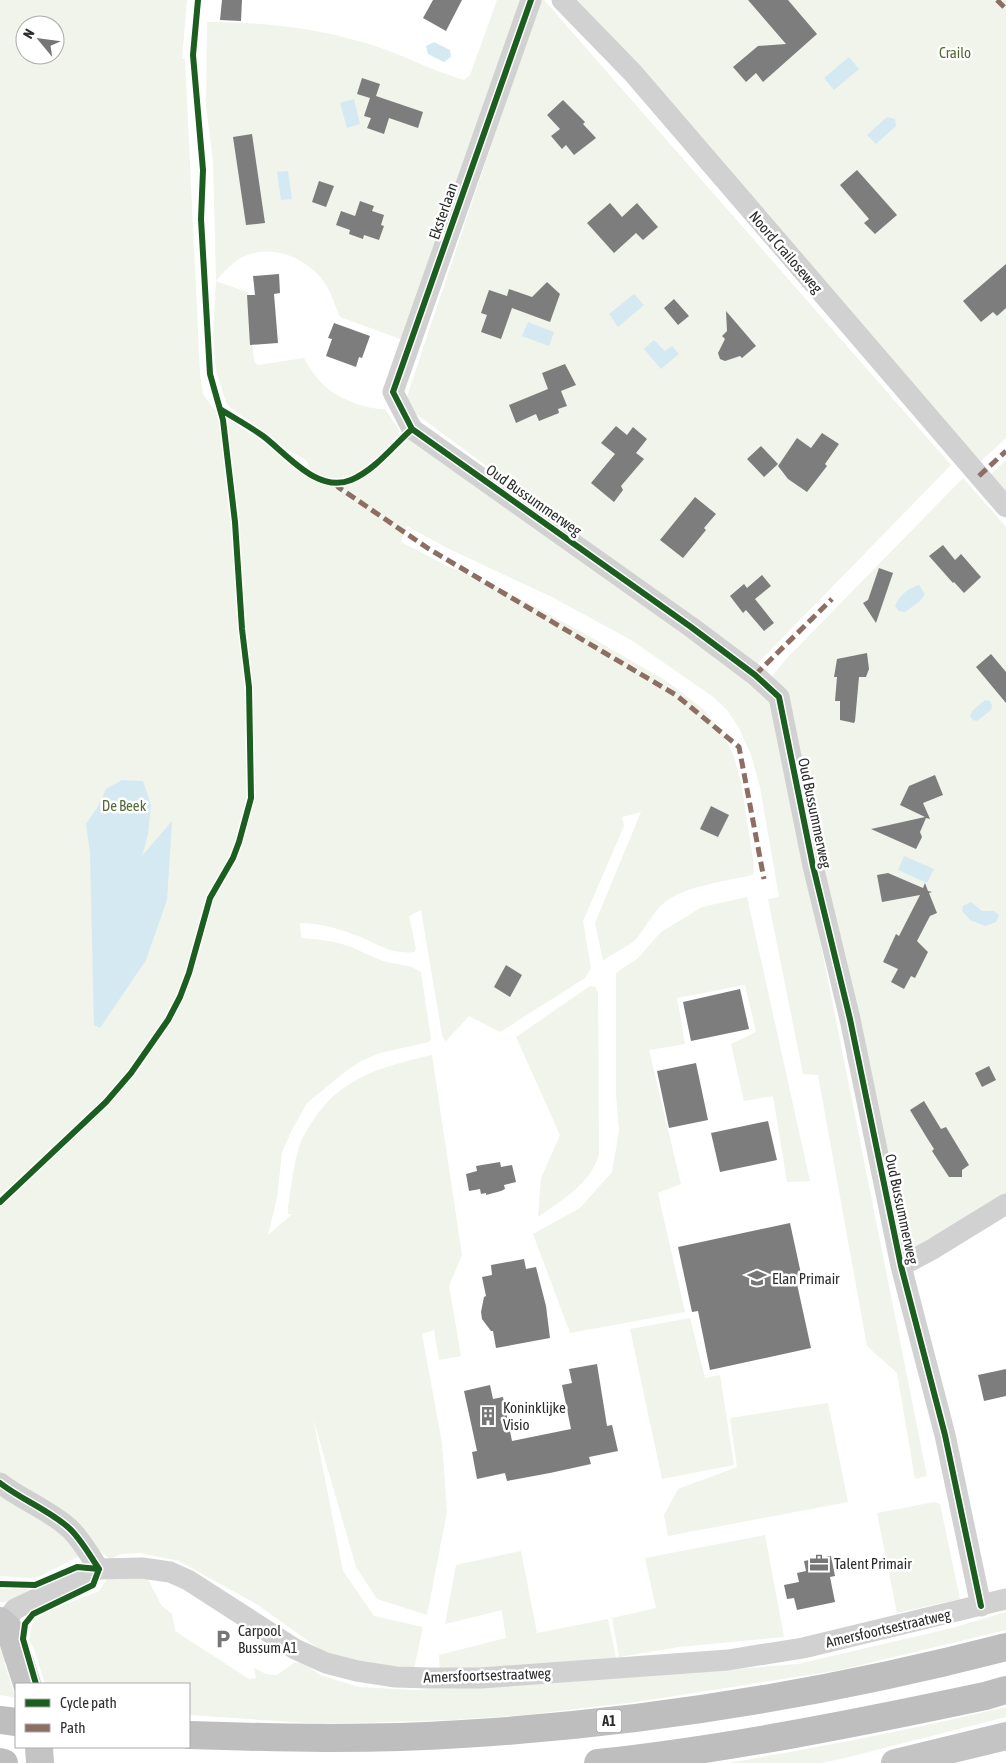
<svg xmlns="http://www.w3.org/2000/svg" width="1006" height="1763" viewBox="0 0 1006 1763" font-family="'Asap Condensed',sans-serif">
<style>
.green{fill:#f0f4ea;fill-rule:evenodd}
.water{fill:#d4e9f2}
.building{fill:#7d7d7d}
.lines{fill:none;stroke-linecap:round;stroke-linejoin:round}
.street{stroke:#d1d1d1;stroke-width:21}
.primary{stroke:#c4c4c4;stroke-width:28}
.highway{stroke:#bebebe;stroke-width:28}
.quiet{stroke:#8d6e63;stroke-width:5;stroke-dasharray:10 5;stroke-linecap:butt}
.cycleway-casing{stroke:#fff;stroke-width:9}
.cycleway{stroke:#1b5e20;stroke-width:6}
.labels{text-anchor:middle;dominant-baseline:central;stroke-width:5;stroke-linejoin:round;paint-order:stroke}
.shield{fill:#fff;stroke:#6b6b6b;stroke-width:1}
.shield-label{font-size:14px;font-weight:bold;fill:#2c2c2c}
.park-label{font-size:15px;fill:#536a37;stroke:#fff}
.street-label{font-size:15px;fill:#2c2c2c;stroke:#fff}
.poi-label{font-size:15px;fill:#2c2c2c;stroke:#fff;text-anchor:start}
</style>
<rect width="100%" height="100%" fill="#fff"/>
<path class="green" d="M 0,0 L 187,0 L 182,59 L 185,59 L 200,374 L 203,394 L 213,408 L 276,451 L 302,472 L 319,482 L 333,485 L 354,483 L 378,466 L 410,436 L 438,453 L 772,700 L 927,1476 L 915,1479 L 897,1373 L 867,1346 L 818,1075 L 803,1074 L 768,899 L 779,897 L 760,787 L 751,755 L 739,728 L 727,710 L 712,696 L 631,640 L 552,597 L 449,549 L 407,526 L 401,542 L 447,566 L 500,588 L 587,635 L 668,682 L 703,709 L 722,731 L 734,757 L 741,782 L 754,865 L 753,875 C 730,880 681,887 664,903 C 652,913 646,928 635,940 C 625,949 612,953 603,961 L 595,923 L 641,812 L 622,817 L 624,826 L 583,921 L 591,968 L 585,978 L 500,1032 L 469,1016 L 446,1041 L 445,1041 L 442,1035 L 421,910 L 409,916 L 416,949 L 414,952 C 392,955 378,944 358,936 C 340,929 320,923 300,923 L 301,938 C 318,939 335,941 351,947 C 363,952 375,959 387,962 C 399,965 412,965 421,972 L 431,1039 L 429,1042 L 380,1053 L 363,1060 L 346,1071 L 307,1103 L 292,1130 L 282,1152 L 277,1198 L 268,1235 L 292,1214 L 288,1214 L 288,1207 C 291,1188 293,1169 298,1150 C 302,1136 310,1125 318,1113 C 349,1074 386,1066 432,1055 L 462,1255 L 449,1286 L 461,1356 L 439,1360 L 434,1330 L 422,1334 L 442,1443 L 447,1512 L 427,1615 L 377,1599 L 356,1567 L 313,1418 L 343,1571 L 374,1616 L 423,1627 L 414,1669 L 382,1669 L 329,1656 L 258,1605 L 179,1561 L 140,1553 L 121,1554 L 110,1559 L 0,1473 ZM 25,25 L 55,25 L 55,55 L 25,55 Z
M 497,0 L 521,0 L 403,340 L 340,317 C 335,305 330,289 322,279 C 304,257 272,244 245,256 C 233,261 225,271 216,281 L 247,292 L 254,361 L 258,365 L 304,358 C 310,369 317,379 326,387 C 339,399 368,410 385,409 L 400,431 C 388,451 361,479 336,480 C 329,480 320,475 313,473 L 306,460 L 289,451 L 227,405 L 216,371 L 213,334 L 216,281 L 213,161 L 206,106 L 207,22 C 266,22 325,29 381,48 C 409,58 436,72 464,80 L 470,75 Z
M 540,0 L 544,0 L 951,465 L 756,665 L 412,411 L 406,399 Z
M 575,0 L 1006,0 L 1006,438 L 978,464 Z
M 1006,460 L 1006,496 L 989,476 Z
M 963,478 L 1006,527 L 1006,1196 L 909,1257 L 770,679 L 786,659 Z
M 747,897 L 810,1181 L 787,1182 L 773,1096 L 744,1101 L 731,1044 L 756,1032 L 745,985 L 677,998 L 685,1044 L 649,1050 L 681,1184 L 658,1193 L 685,1312 L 570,1333 L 533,1234 L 580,1208 L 612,1172 L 619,1131 L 616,1094 L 616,973 L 638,958 L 661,932 L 702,907 Z
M 590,986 L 595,987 L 598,992 L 599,1155 C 590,1184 562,1200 538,1217 L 541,1178 L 560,1135 L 516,1037 Z
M 690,1318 L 705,1378 L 720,1375 L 734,1465 L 662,1479 L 630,1329 Z
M 828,1403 L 848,1502 L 668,1536 L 664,1515 L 678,1489 L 737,1467 L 730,1418 Z
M 0,1495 L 67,1535 L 77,1550 L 78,1557 L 38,1577 L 30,1578 L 0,1576 Z
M 934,1502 L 940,1504 L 960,1599 L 897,1613 L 877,1513 Z
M 765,1535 L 784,1637 L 679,1647 L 619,1657 L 612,1618 L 656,1608 L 645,1558 Z
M 521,1551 L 537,1633 L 608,1619 L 616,1658 L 440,1672 L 439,1655 L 506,1638 L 502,1610 L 445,1624 L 456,1565 Z
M 108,1577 L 147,1577 L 161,1605 L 172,1614 L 175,1631 L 249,1679 L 256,1678 L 254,1668 L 266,1674 L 277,1675 L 294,1663 L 303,1662 L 320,1675 L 359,1687 L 413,1690 L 542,1684 L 798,1664 L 952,1628 L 1006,1612 L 1006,1630 L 840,1670 L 636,1702 L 525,1715 L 452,1720 L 321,1724 L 189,1715 L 189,1684 L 45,1684 L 34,1649 L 29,1640 L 32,1624 L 45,1612 L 99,1591 Z
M 4,1586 L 36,1588 L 13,1601 L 0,1602 L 0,1587 Z
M 0,1637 L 13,1658 L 4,1663 L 16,1698 L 0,1695 Z
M 1006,1707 L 1006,1717 L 845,1758 L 821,1763 L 728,1763 C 821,1747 914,1729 1006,1707 Z"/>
<path class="water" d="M 434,42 L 450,50 L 451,57 L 444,62 L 428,54 L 426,46 Z
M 849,57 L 859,69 L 834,90 L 824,78 Z
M 354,99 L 360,124 L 347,128 L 340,103 Z
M 887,117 L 895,119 L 896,126 L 876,144 L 867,135 Z
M 288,171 L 292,199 L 281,200 L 277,172 Z
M 634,294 L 644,305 L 618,327 L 609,314 Z
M 528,322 L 554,332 L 549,346 L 522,336 Z
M 654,340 L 665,351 L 672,346 L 679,354 L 661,369 L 644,349 Z
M 919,585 L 925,594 L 920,601 L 905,612 L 899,611 L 895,606 C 899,596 908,588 919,585 Z
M 985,700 L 990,701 L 992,705 L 991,710 L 977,721 L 973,720 L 970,716 L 972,711 Z
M 122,780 L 143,781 L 151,805 L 148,834 L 142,856 L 172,821 L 167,900 L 146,960 L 100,1028 L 94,1025 L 90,853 L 86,824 L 97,808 L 106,789 Z
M 904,856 L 934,869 L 927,883 L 898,870 Z
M 971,902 L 982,911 L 994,911 L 999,915 L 996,922 L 985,926 L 970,920 L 962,911 L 963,906 Z"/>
<path class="building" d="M 222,0 L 242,0 L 241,21 L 220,20 Z
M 433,0 L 462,0 L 446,31 L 423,18 Z
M 748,0 L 788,0 L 817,34 L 763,82 L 756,73 L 746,82 L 733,67 L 758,46 L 786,44 Z
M 362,78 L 380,84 L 376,96 L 423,112 L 418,128 L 389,118 L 384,134 L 367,128 L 371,118 L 364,116 L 370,98 L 357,94 Z
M 563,100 L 585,122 L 583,124 L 596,138 L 574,155 L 566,145 L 562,149 L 551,136 L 560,129 L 547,115 Z
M 252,134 L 265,223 L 246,225 L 233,137 Z
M 857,170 L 897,215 L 875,234 L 864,223 L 869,219 L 840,185 Z
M 319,181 L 334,186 L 326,207 L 312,202 Z
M 360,201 L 374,206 L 372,211 L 384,215 L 381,225 L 384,226 L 379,240 L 364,235 L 363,239 L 349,234 L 350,230 L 336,225 L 341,211 L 355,216 Z
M 610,203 L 622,217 L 637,203 L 658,227 L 643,240 L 636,233 L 614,253 L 587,223 Z
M 1006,264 L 1006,308 L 997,316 L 993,312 L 981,322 L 963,301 Z
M 279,274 L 280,293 L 274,294 L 278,343 L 250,345 L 247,295 L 255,295 L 253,276 Z
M 547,282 L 560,294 L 550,322 L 512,308 L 501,339 L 481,332 L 487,315 L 481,313 L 489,290 L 507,296 L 509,289 L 532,297 Z
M 674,299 L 689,316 L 678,325 L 664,308 Z
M 726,311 L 756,346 L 742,358 L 740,356 L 725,361 L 720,359 L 718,353 L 725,339 L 722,336 L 727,331 Z
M 334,323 L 370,336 L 362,358 L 359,357 L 356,367 L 326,356 L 332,339 L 328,338 Z
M 565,364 L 576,385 L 561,391 L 567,406 L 558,409 L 559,413 L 539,421 L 536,414 L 516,423 L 509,405 L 548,389 L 542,373 Z
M 616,426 L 627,435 L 633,427 L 647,439 L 636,453 L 644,459 L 621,486 L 623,490 L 614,502 L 591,483 L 615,454 L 601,443 Z
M 822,433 L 839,444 L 825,464 L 827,466 L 807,492 L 788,479 L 778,466 L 797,438 L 811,448 Z
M 761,446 L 778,464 L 764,477 L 747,459 Z
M 695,497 L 716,514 L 704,528 L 706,530 L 683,558 L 660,540 Z
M 943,545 L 955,560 L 961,554 L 981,577 L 964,593 L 954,582 L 953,583 L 929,556 Z
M 879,568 L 893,573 L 876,623 L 863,603 L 868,600 Z
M 762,575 L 771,586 L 755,599 L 774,623 L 764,631 L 746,610 L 743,613 L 730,596 L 744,584 L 747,588 Z
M 867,653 L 869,669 L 866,677 L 859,677 L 855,721 L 854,723 L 840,720 L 840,701 L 835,701 L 837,677 L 834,677 L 837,659 Z
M 991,654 L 1006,672 L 1006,703 L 976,667 Z
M 935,775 L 943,795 L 923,803 L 930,819 L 926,818 L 920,832 L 922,837 L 916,849 L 871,829 L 925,817 L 900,805 L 909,786 Z
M 711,806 L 729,815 L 718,837 L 700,829 Z
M 888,873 L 923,888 L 925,883 L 928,891 L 932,892 L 929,893 L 937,913 L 930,916 L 917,941 L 928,952 L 915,978 L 911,976 L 904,989 L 891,982 L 898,969 L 883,962 L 896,934 L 899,936 L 920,895 L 882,902 L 877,875 Z
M 506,965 L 522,975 L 510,997 L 494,987 Z
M 740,989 L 749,1029 L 691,1041 L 683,1002 Z
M 696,1063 L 708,1120 L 669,1128 L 657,1071 Z
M 989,1066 L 996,1080 L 982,1087 L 975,1073 Z
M 924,1101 L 941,1129 L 946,1127 L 969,1165 L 962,1170 L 962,1177 L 949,1177 L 932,1151 L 934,1149 L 927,1138 L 910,1110 Z
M 768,1121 L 777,1160 L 720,1172 L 711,1133 Z
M 500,1162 L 501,1167 L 512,1165 L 516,1182 L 504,1185 L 505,1189 L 501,1191 L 486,1195 L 486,1193 L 481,1194 L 480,1189 L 469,1191 L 466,1174 L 477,1171 L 476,1166 Z
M 790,1223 L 803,1283 L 797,1284 L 811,1348 L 710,1370 L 698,1311 L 692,1312 L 678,1247 Z
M 524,1259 L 526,1269 L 536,1267 L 546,1306 L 550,1338 L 496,1348 L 493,1331 L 491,1331 L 482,1319 L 481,1312 L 484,1297 L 486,1296 L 482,1277 L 492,1275 L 491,1265 Z
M 597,1364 L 607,1426 L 612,1425 L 618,1451 L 589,1457 L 591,1464 L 550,1473 L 507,1481 L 505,1473 L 477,1479 L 472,1452 L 477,1451 L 464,1391 L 490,1385 L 493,1399 L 503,1397 L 512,1441 L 571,1429 L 562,1385 L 572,1383 L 569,1369 Z
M 1006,1369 L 1006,1396 L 984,1401 L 978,1375 Z
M 831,1556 L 835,1576 L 830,1577 L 835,1602 L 797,1610 L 794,1598 L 787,1599 L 784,1585 L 799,1582 L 797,1573 L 806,1571 L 804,1561 Z"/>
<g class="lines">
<path class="street" d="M 531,0 L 393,392 L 412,429 L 691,627 L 755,675 L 779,697 L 813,866 L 850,1019 L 901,1266 L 945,1435 L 981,1606
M 562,0 L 633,73 L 1006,507
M 901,1266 L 931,1250 L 1006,1204
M 0,1483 C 22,1500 49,1510 69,1528 C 81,1539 90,1556 99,1569
M 4,1623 L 15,1609 L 99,1569 L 142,1568 L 170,1572 L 188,1580 L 295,1649 L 326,1663 L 357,1671 L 396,1677 L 429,1678 L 481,1678 L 728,1660 L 803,1648 L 1006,1599"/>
<path class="primary" d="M 0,1621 L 8,1628 L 11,1634 L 27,1684
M 39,1747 L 40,1763
M 895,1763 L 1006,1736"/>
<path class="highway" d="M 0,1720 L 16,1722
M 189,1735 C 280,1738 371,1740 462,1734 C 646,1723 828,1693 1006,1647
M 0,1762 L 4,1763
M 598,1763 C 728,1749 857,1723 985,1696 L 1006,1690"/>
<path class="quiet" d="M 997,0 L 1006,9
M 979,476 L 1006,451
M 336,483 L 338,487 L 429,549 L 676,695 L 739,747 L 764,879
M 755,675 L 832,599"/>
<g class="cycleway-casing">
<path id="cycleway" d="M 531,0 L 393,392 L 412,429 L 691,627 L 755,675 L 779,697 L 813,866 L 850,1019 L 901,1266 L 945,1435 L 981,1606
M 220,409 C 234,418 249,426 263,436 C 286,453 317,494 351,480 C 375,470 393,446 412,429
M 0,1202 L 106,1102 L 131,1073 L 168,1020 L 180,997 L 189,973 L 210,898 L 233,858 L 239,842 L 251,798 L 249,687 L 242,629 L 235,522 L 223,420 L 210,374 L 201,219 L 203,170 L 193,55 L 198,0
M 0,1483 C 22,1500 49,1510 69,1528 C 81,1539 90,1556 99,1569
M 0,1584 L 35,1585 L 77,1567 L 99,1569
M 36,1684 L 23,1639 L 25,1624 L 33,1614 L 93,1585 L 99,1569"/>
</g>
<use href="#cycleway" class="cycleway"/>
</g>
<defs>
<g id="school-bare" transform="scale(1.5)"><path d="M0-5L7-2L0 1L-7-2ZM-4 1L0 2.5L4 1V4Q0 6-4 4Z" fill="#767676" stroke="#fff" stroke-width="2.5" paint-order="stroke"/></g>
<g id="building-bare" transform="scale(1.5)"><path d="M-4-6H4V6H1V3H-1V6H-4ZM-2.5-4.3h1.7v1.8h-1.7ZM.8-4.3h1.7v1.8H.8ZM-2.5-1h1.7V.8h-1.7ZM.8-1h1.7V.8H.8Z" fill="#767676" stroke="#fff" stroke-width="2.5" paint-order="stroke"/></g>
<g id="office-bare" transform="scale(1.5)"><path d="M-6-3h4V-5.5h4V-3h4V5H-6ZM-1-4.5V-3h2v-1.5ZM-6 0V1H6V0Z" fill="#767676" stroke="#fff" stroke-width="2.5" paint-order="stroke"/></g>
<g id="parking-bare" transform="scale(1.5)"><path d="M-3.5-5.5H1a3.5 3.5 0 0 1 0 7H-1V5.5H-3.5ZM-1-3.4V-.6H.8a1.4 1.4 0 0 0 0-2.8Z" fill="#767676" stroke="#fff" stroke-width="2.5" paint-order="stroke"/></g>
</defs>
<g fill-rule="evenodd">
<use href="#school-bare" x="757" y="1278"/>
<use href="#building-bare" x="488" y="1416"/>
<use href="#office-bare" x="819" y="1563"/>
<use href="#parking-bare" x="223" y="1639"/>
</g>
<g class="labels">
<rect class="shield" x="596.5" y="1709.5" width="25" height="23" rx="4"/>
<g class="shield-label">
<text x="609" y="1721">A1</text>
</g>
<g class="park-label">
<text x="955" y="52">Crailo</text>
<text x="124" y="805">De Beek</text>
</g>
<g class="street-label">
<text transform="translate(443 211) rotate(-71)">Eksterlaan</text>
<text transform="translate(786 252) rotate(49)">Noord Crailoseweg</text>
<text transform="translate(534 500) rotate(35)">Oud Bussummerweg</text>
<text transform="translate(815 813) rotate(78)">Oud Bussummerweg</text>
<text transform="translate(902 1209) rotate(78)">Oud Bussummerweg</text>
<text transform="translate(888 1628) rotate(-13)">Amersfoortsestraatweg</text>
<text transform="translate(487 1675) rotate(-2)">Amersfoortsestraatweg</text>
</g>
<g class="poi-label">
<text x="772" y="1278">Elan Primair</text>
<text x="503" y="1407">Koninklijke<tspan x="503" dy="17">Visio</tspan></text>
<text x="834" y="1563">Talent Primair</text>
<text x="238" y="1630">Carpool<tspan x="238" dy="17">Bussum A1</tspan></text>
</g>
</g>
<rect x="15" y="1683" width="175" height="65" fill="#ffffff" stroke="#ababab"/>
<rect x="25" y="1699" width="25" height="8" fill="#1b5e20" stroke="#ababab"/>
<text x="60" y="1708" font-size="15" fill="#2c2c2c">Cycle path</text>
<rect x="25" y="1724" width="25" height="8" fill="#8d6e63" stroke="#ababab"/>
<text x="60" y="1733" font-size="15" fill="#2c2c2c">Path</text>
<g transform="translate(40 40) rotate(299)"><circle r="24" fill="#ffffff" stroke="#ababab"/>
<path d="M0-4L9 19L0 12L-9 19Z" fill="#767676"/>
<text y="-8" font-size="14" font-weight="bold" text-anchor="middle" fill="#2c2c2c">N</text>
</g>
</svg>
